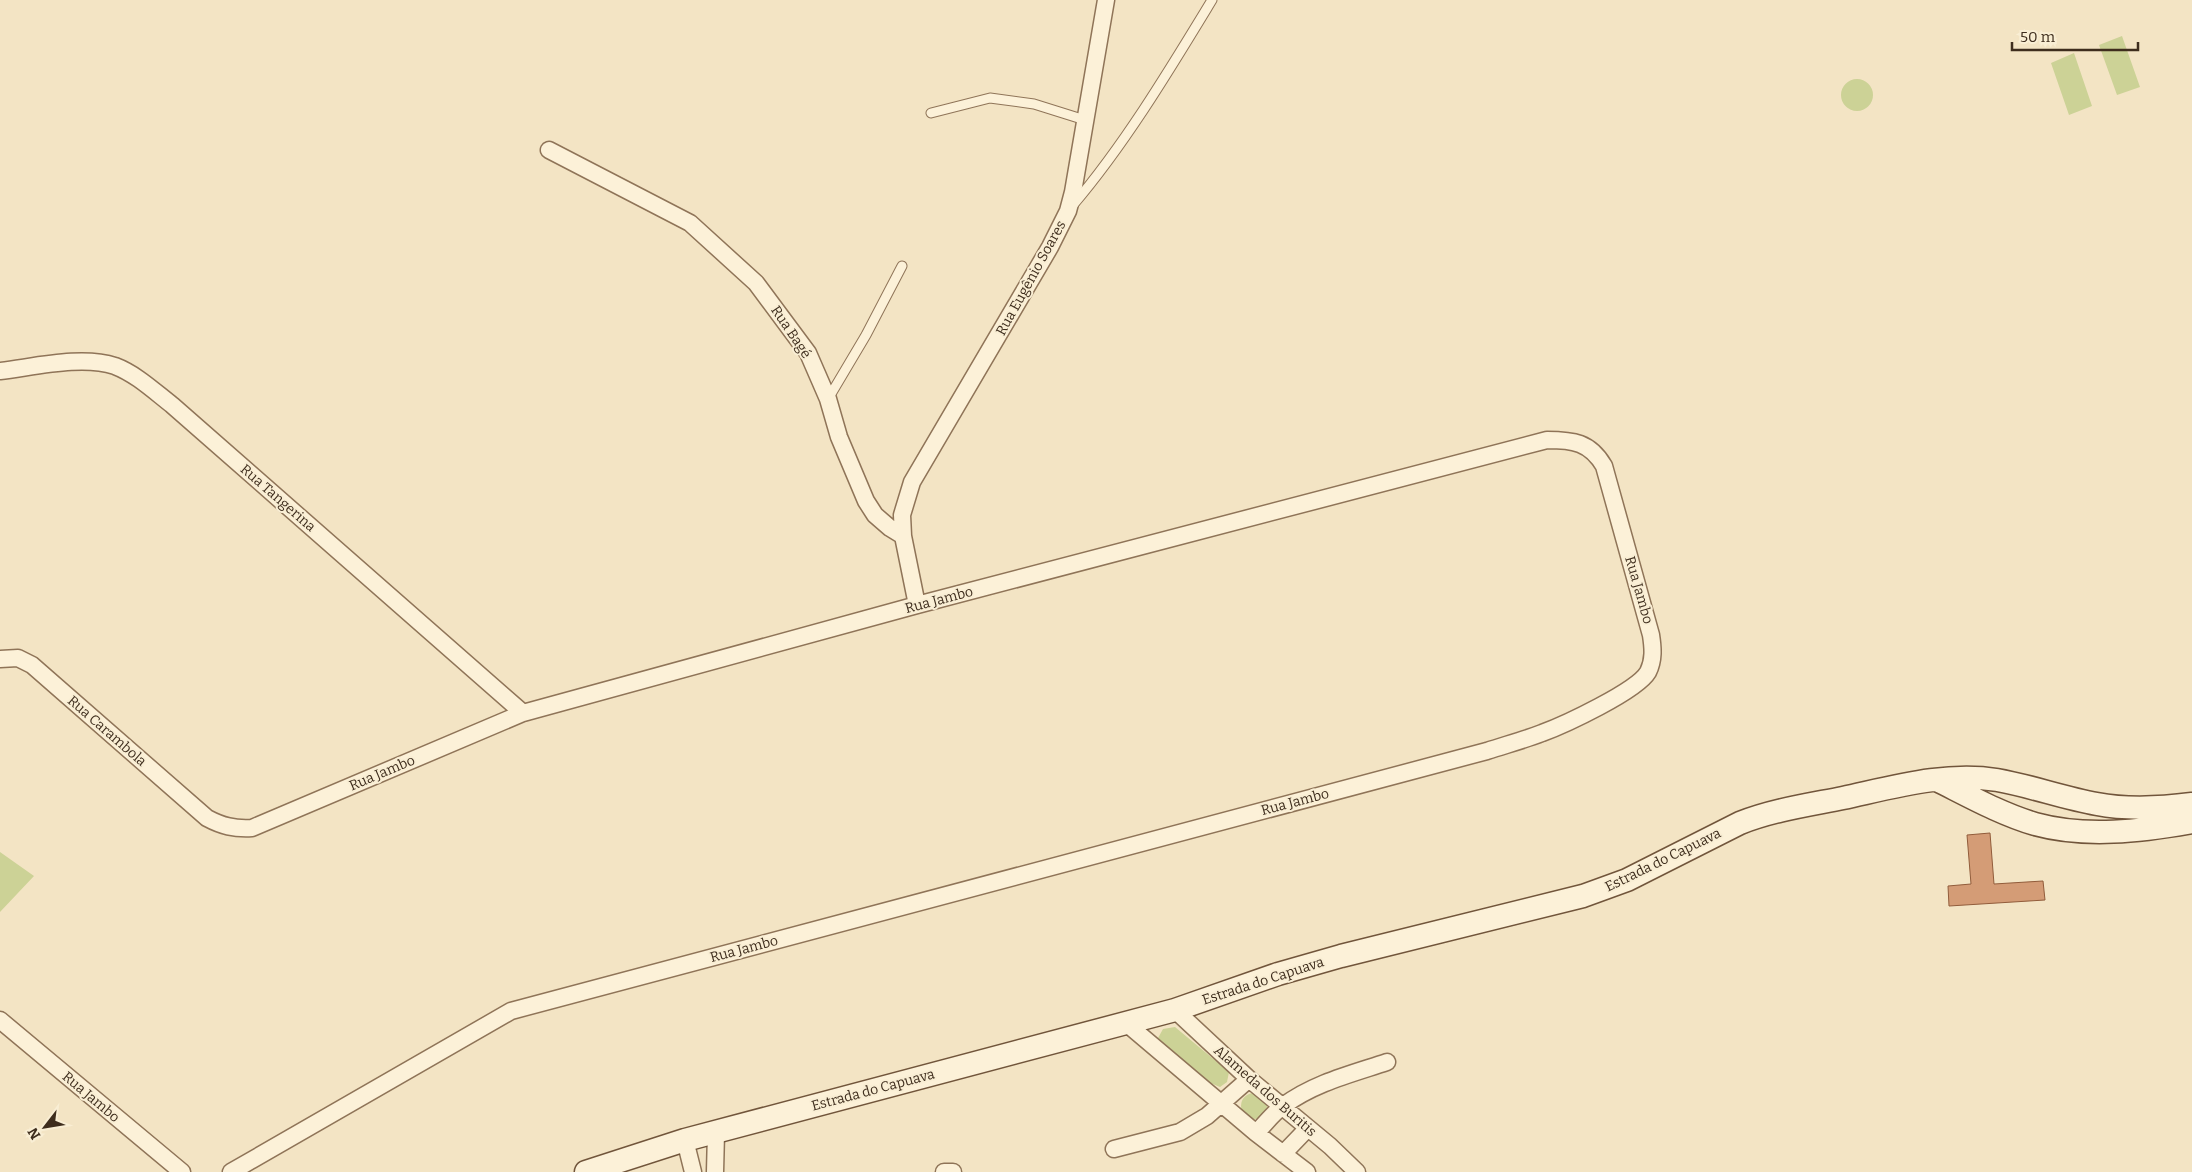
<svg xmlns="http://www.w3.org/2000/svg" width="2192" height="1172" viewBox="0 0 2192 1172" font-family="Bitter,serif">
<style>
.green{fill:#ccd296}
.building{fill:#d49c76;stroke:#915c3b}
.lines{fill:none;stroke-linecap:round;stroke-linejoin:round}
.lane-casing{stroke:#8f7458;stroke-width:11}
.street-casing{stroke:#8f7458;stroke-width:19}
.secondary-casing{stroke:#71553b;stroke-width:25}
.lane{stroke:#fcf1d8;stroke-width:9}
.street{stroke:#fcf1d8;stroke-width:16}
.secondary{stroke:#fcf1d8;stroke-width:22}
.labels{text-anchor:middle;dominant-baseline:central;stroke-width:4;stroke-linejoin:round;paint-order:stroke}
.street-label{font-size:14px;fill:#3e2d1d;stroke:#f9eed4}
</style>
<rect width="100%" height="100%" fill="#f3e4c4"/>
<path class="green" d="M 2122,36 L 2140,87 L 2117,95 L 2099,45 Z
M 2074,53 L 2092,106 L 2069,115 L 2051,63 Z
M1841 95a16 16 0 1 1 32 0a16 16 0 1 1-32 0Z
M 0,852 L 34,876 L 0,912 Z
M 1175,1027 L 1229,1072 L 1227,1082 L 1220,1087 L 1208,1082 L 1158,1038 L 1163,1029 Z
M1241 1106a13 13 0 1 1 26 0a13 13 0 1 1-26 0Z"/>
<path class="building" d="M 1990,833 L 1994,884 L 2043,881 L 2045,900 L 1949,906 L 1948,886 L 1971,884 L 1967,835 Z"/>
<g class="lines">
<g class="lane-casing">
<path id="lane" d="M 931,113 L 990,98 L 1034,104 L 1085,120
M 1073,205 C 1125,144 1170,69 1212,0
M 828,399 L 866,335 L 902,266"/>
</g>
<g class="street-casing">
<path id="street" d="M 549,150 L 690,223 L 756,283 L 808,353 L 828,399 L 839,437 L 866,501 L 875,515 L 890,528 L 903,536
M 0,371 C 34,367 82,355 115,366 C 136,374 154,391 172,405 L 523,713
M 917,605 L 903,536 L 902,515 L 912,482 L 1050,247 L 1068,211 L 1073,192 L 1106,0
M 0,659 L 18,658 L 32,665 L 207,818 C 222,826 234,829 252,828 L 523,713 L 917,605 L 1547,440 C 1573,440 1590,442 1604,466 L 1651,635 C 1653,648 1654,660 1648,672 C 1637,691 1564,725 1542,733 C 1524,740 1505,745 1487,751 L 511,1011 L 231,1172
M 1175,1010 L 1249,1079 L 1330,1146 L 1357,1172
M 0,1020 L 182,1172
M 1126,1023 L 1256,1133 L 1307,1172
M 1256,1133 C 1265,1124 1273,1113 1283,1106 C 1314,1083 1351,1074 1387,1062
M 685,1140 L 693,1172
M 1114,1149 L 1180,1132 L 1207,1116 L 1249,1079
M 1283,1154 L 1307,1129
M 715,1172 L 716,1133
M 944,1172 L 953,1172"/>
</g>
<g class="secondary-casing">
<path id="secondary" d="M 1937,780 C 1969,796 2001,814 2035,824 C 2086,838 2141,831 2192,822
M 586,1172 L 685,1140 L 1175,1010 L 1278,974 L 1341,956 L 1583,896 L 1627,880 L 1740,823 C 1773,810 1808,805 1843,798 C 1894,787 1945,772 1997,780 C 2031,786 2063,798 2097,804 C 2128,810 2161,808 2192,804"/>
</g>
<use href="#lane" class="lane"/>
<use href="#street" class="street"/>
<use href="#secondary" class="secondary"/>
</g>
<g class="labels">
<g class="street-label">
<text transform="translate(1031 278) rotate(-61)">Rua Eugênio Soares</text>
<text transform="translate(791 332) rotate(56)">Rua Bagé</text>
<text transform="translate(278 498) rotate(41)">Rua Tangerina</text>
<text transform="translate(1639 590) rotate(74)">Rua Jambo</text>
<text transform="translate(939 600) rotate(-15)">Rua Jambo</text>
<text transform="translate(107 731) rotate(41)">Rua Carambola</text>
<text transform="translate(382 773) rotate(-23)">Rua Jambo</text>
<text transform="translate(1295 802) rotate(-15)">Rua Jambo</text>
<text transform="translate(1663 860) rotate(-26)">Estrada do Capuava</text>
<text transform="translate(744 949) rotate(-15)">Rua Jambo</text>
<text transform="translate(1263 981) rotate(-18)">Estrada do Capuava</text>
<text transform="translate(873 1090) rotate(-15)">Estrada do Capuava</text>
<text transform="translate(1265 1091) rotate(41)">Alameda dos Buritis</text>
<text transform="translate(91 1097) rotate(40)">Rua Jambo</text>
</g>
</g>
<g transform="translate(45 1127) rotate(239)" stroke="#f9eed4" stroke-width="4" paint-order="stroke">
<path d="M0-4L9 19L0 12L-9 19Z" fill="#3e2d1d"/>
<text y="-8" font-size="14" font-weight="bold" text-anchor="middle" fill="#3e2d1d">N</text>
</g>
<path d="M2012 42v8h126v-8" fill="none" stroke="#3e2d1d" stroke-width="2.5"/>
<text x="2020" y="42" font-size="15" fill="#3e2d1d" stroke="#f9eed4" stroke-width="4" paint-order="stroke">50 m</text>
</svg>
